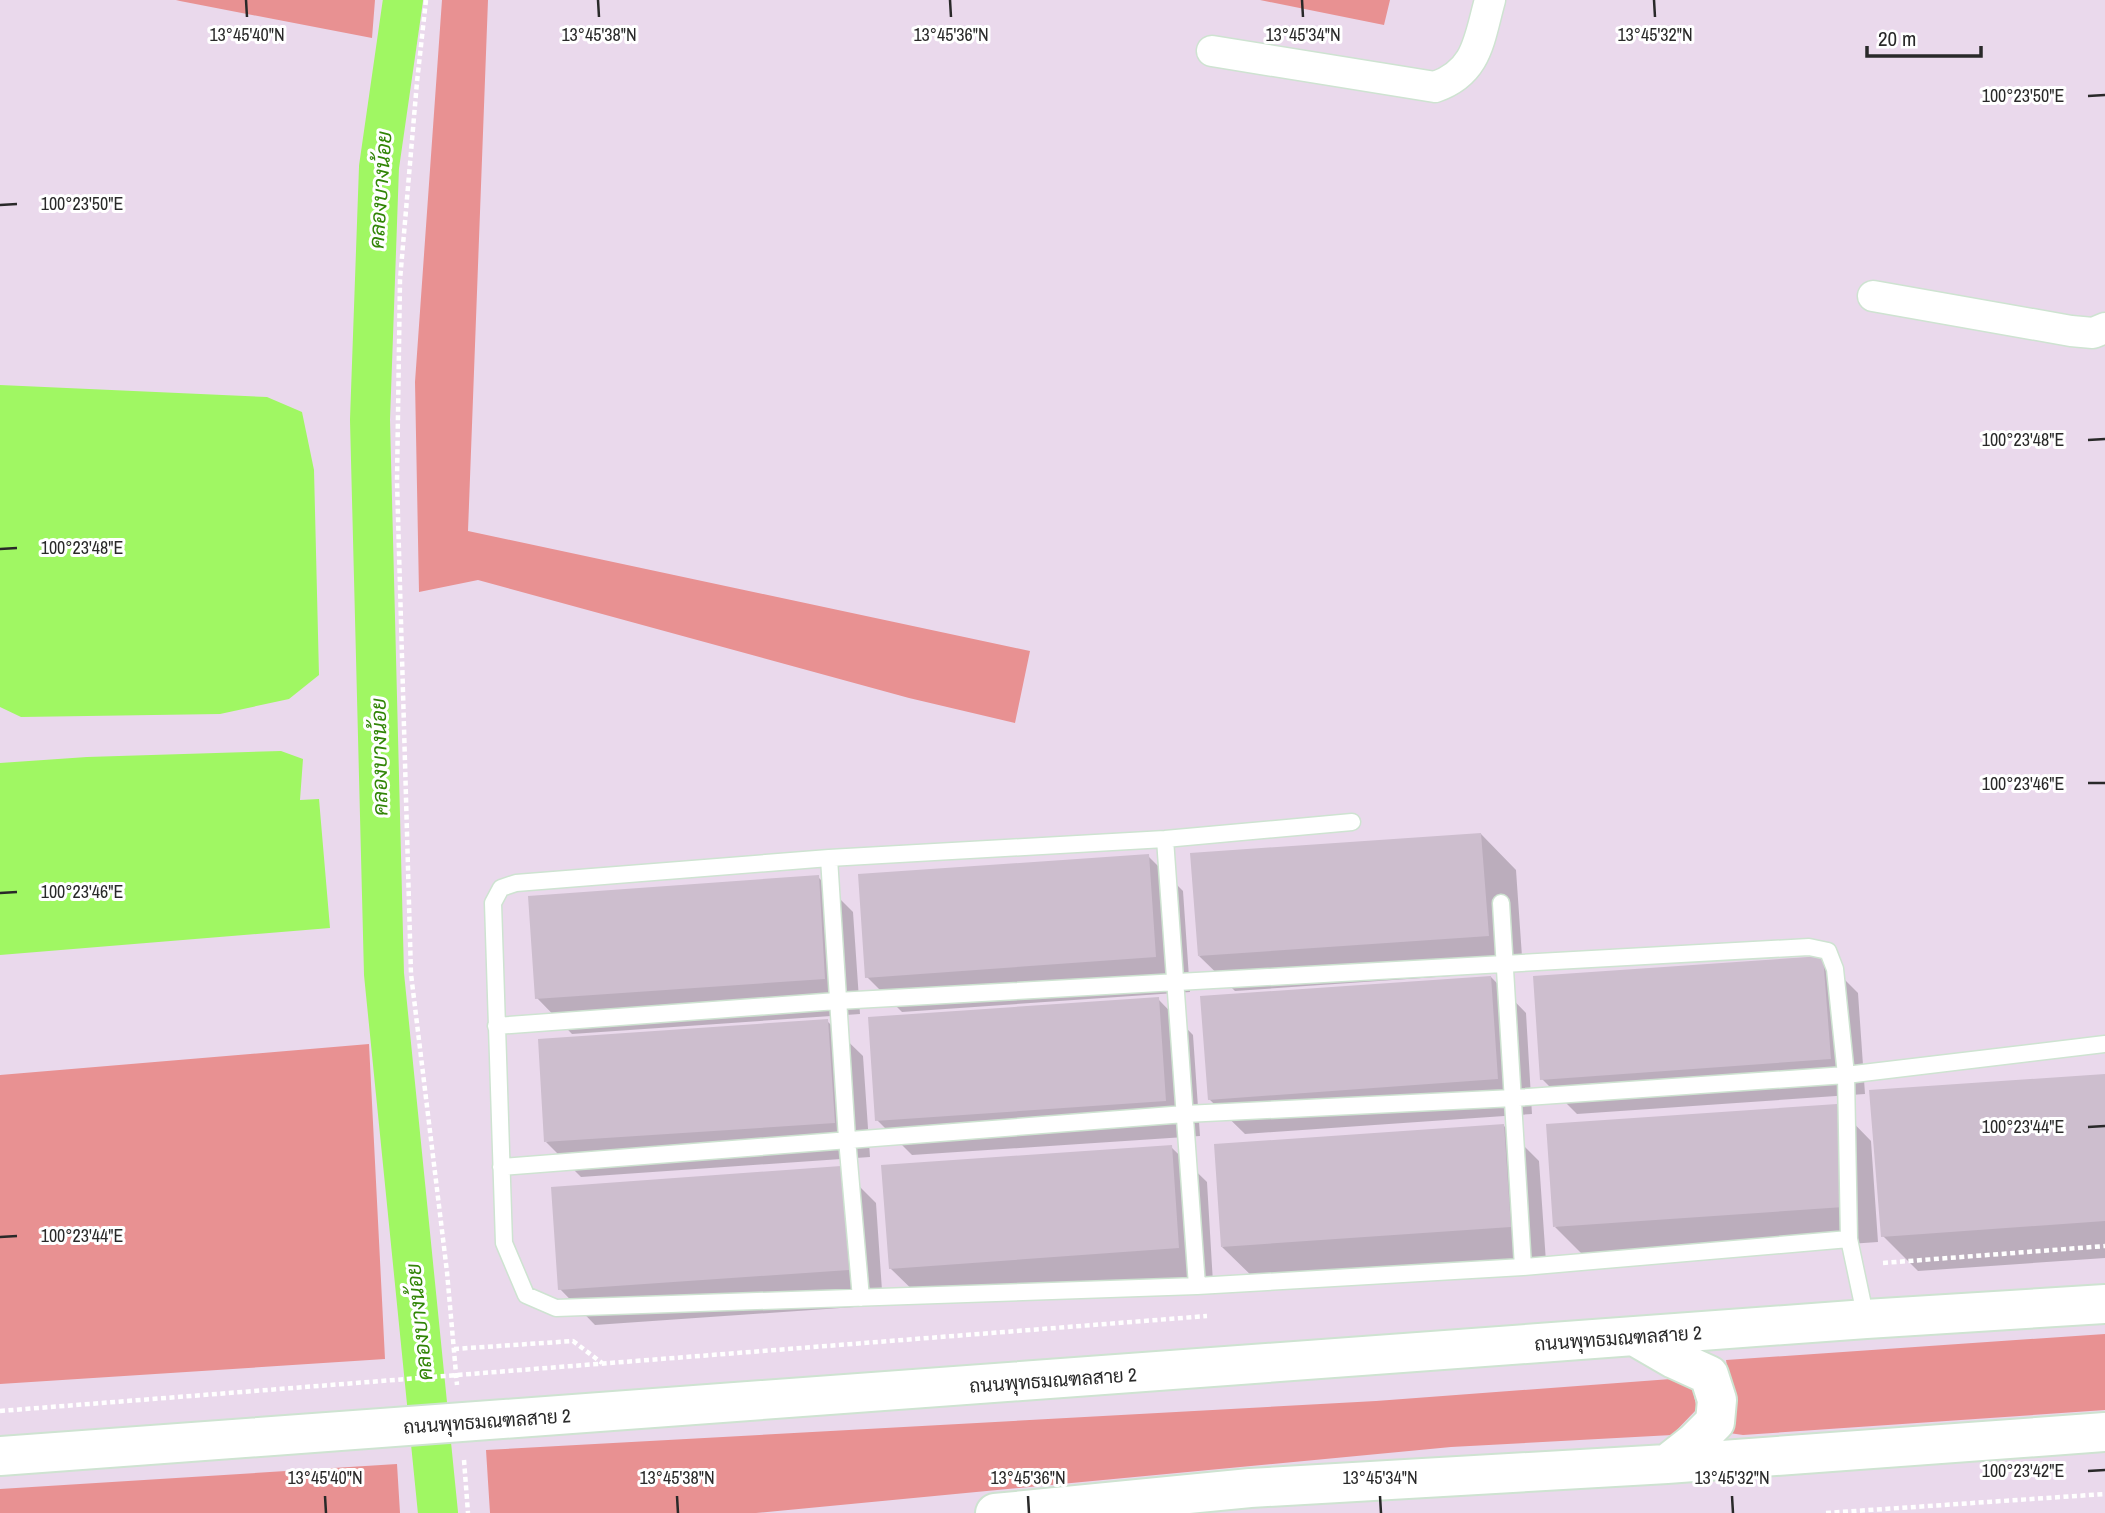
<svg xmlns="http://www.w3.org/2000/svg" width="2105" height="1513" viewBox="0 0 2105 1513" font-family="'Archivo Narrow',Sarabun,sans-serif">
<style>
.green{fill:#e89192}
.water{fill:#a0f763}
.shadow{fill:#0003}
.lines{fill:none;stroke-linecap:round;stroke-linejoin:round}
.canal{stroke:#a0f763;stroke-width:40}
.building{fill:#cdbece}
.lane-casing{stroke:#cee3d1;stroke-width:19}
.street-casing{stroke:#cee3d1;stroke-width:33}
.secondary-casing{stroke:#cee3d1;stroke-width:42}
.path{stroke:#fff;stroke-width:4.5;stroke-dasharray:5 3.5;stroke-linecap:butt}
.lane{stroke:#fff;stroke-width:16}
.street{stroke:#fff;stroke-width:30}
.secondary{stroke:#fff;stroke-width:38}
.ticks{fill:none;stroke:#292929;stroke-width:2.5}
.labels{text-anchor:middle;dominant-baseline:central;stroke-width:6;stroke-linejoin:round;paint-order:stroke}
.street-label{font-size:19px;fill:#292929;stroke:#fff}
.water-label{font-size:21px;font-style:italic;fill:#318506;stroke:#fff}
.ticks-label{font-size:18px;text-anchor:middle;fill:#292929;stroke:#fff;stroke-width:6;stroke-linejoin:round;paint-order:stroke}
</style>
<rect width="100%" height="100%" fill="#ead9ec"/>
<path class="green" d="M 176,0 L 375,0 L 372,38 L 180,1 Z
M 442,0 L 488,0 L 468,531 L 1030,651 L 1015,723 L 909,698 L 478,580 L 419,592 L 415,382 Z
M 1260,0 L 1390,0 L 1384,25 Z
M 369,1044 L 385,1359 L 0,1384 L 0,1075 Z
M 2105,1334 L 2105,1410 L 1743,1435 L 1729,1433 L 1734,1409 L 1726,1360 Z
M 1671,1379 L 1692,1387 L 1697,1409 L 1672,1435 L 1451,1447 L 756,1513 L 490,1513 L 486,1450 L 1376,1401 Z
M 397,1464 L 400,1513 L 0,1513 L 0,1489 Z"/>
<path class="water" d="M 0,385 L 267,397 L 302,412 L 314,470 L 319,675 L 289,699 L 220,714 L 21,717 L 0,707 Z
M 281,751 L 303,759 L 300,800 L 319,799 L 330,928 L 0,955 L 0,763 L 87,757 Z"/>
<path class="shadow" d="M 1481,834 L 1516,870 L 1523,971 L 1235,991 L 1199,956 Z
M 1148,856 L 1183,891 L 1190,992 L 902,1012 L 867,977 Z
M 818,877 L 853,912 L 860,1014 L 572,1034 L 537,998 Z
M 1823,958 L 1858,993 L 1865,1094 L 1577,1114 L 1542,1079 Z
M 1491,977 L 1526,1013 L 1532,1114 L 1245,1134 L 1209,1099 Z
M 1158,999 L 1193,1035 L 1200,1136 L 912,1155 L 877,1120 Z
M 827,1021 L 863,1056 L 870,1157 L 581,1177 L 546,1142 Z
M 2105,1075 L 2105,1258 L 1918,1271 L 1883,1236 Z
M 1836,1105 L 1871,1141 L 1878,1242 L 1590,1262 L 1555,1227 Z
M 1503,1125 L 1539,1161 L 1546,1262 L 1258,1282 L 1222,1247 Z
M 1171,1147 L 1207,1182 L 1213,1283 L 926,1303 L 890,1268 Z
M 841,1168 L 876,1203 L 883,1305 L 595,1325 L 560,1289 Z"/>
<g class="lines">
<path class="canal" d="M 403,0 L 379,167 L 370,420 L 384,974 L 438,1513"/>
</g>
<path class="building" d="M 1481,833 L 1489,936 L 1198,956 L 1190,853 Z
M 1149,854 L 1156,957 L 865,978 L 858,874 Z
M 819,875 L 825,979 L 535,999 L 528,896 Z
M 1823,956 L 1831,1059 L 1540,1080 L 1533,976 Z
M 1491,976 L 1498,1079 L 1208,1100 L 1200,996 Z
M 1159,997 L 1166,1101 L 875,1121 L 868,1017 Z
M 828,1019 L 835,1123 L 544,1142 L 538,1039 Z
M 2105,1074 L 2105,1221 L 1881,1237 L 1869,1090 Z
M 1837,1104 L 1844,1207 L 1553,1227 L 1546,1124 Z
M 1504,1124 L 1511,1227 L 1221,1247 L 1214,1144 Z
M 1172,1145 L 1179,1248 L 889,1269 L 881,1165 Z
M 841,1166 L 849,1270 L 558,1290 L 551,1187 Z"/>
<g class="lines">
<g class="lane-casing">
<path id="lane" d="M 1352,822 L 1165,839 L 829,858 L 516,883 L 501,888 L 493,903 L 504,1243 L 526,1295 L 556,1308 L 1197,1286 L 1523,1267 L 1849,1239
M 1165,839 L 1197,1286
M 829,858 L 847,1139 L 861,1298
M 1501,903 L 1523,1267
M 496,1026 L 837,1001 L 1809,947 L 1828,951 L 1835,969 L 1846,1075 L 1849,1239 L 1866,1319
M 501,1167 L 1185,1114 L 1514,1098 L 1846,1075 L 2105,1044"/>
</g>
<g class="street-casing">
<path id="street" d="M 1212,51 L 1435,87 C 1478,72 1479,39 1490,0
M 1873,296 L 2071,331 L 2093,333 L 2105,328"/>
</g>
<g class="secondary-casing">
<path id="secondary" d="M 1636,1337 L 1674,1359 L 1709,1375 L 1717,1400 L 1715,1422 L 1695,1442 L 1667,1464
M 0,1456 L 1866,1319 L 2105,1304
M 995,1513 L 1250,1488 L 1667,1464 L 2105,1432"/>
</g>
<path class="path" d="M 426,0 L 417,82 L 400,280 L 397,481 L 411,974 L 447,1272 L 457,1385
M 1883,1263 L 2105,1246
M 454,1349 L 573,1341 L 602,1363
M 0,1411 L 1207,1316
M 464,1460 L 468,1513
M 1826,1513 L 2105,1494"/>
<use href="#lane" class="lane"/>
<use href="#street" class="street"/>
<use href="#secondary" class="secondary"/>
</g>
<path class="ticks" d="M 246,0 L 247,17M 598,0 L 599,17M 950,0 L 951,17M 1302,0 L 1303,17M 1654,0 L 1655,17M 2088,96 L 2105,95M 0,205 L 17,204M 2088,440 L 2105,439M 0,549 L 17,548M 2088,783 L 2105,783M 0,893 L 17,892M 2088,1127 L 2105,1126M 0,1237 L 17,1236M 2088,1471 L 2105,1470M 325,1496 L 326,1513M 677,1496 L 678,1513M 1028,1496 L 1029,1513M 1380,1496 L 1381,1513M 1732,1496 L 1733,1513"/>
<g class="labels">
<g class="street-label">
<text transform="translate(1618 1338) rotate(-4)">ถนนพุทธมณฑลสาย 2</text>
<text transform="translate(1053 1380) rotate(-4)">ถนนพุทธมณฑลสาย 2</text>
<text transform="translate(487 1421) rotate(-4)">ถนนพุทธมณฑลสาย 2</text>
</g>
<g class="water-label">
<text transform="translate(380 190) rotate(-86)">คลองบางน้อย</text>
<text transform="translate(379 757) rotate(-91)">คลองบางน้อย</text>
<text transform="translate(419 1322) rotate(-96)">คลองบางน้อย</text>
</g>
</g>
<g class="ticks-label">
<text x="247" y="41">13°45'40"N</text>
<text x="599" y="41">13°45'38"N</text>
<text x="951" y="41">13°45'36"N</text>
<text x="1303" y="41">13°45'34"N</text>
<text x="1655" y="41">13°45'32"N</text>
<text x="2023" y="102">100°23'50"E</text>
<text x="82" y="210">100°23'50"E</text>
<text x="2023" y="446">100°23'48"E</text>
<text x="82" y="554">100°23'48"E</text>
<text x="2023" y="790">100°23'46"E</text>
<text x="82" y="898">100°23'46"E</text>
<text x="2023" y="1133">100°23'44"E</text>
<text x="82" y="1242">100°23'44"E</text>
<text x="2023" y="1477">100°23'42"E</text>
<text x="325" y="1484">13°45'40"N</text>
<text x="677" y="1484">13°45'38"N</text>
<text x="1028" y="1484">13°45'36"N</text>
<text x="1380" y="1484">13°45'34"N</text>
<text x="1732" y="1484">13°45'32"N</text>
</g>
<path d="M1867 46v10h114v-10" fill="none" stroke="#292929" stroke-width="3.5"/>
<text x="1878" y="46" font-size="21" fill="#292929" stroke="#ffffff" stroke-width="5" paint-order="stroke">20 m</text>
</svg>
